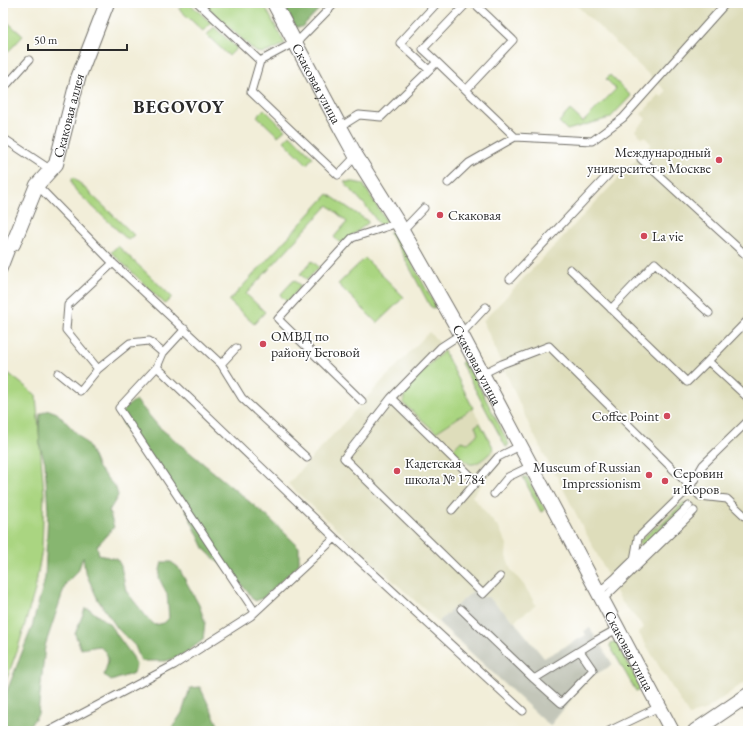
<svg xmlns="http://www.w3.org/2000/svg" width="751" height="734" viewBox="0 0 751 734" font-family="'EB Garamond',serif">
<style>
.built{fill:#deddbb}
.industrial{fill:#c3c6b9}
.green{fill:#aad581;stroke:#6a8056}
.forest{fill:#87b66f;stroke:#59704d}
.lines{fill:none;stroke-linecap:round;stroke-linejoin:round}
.lane-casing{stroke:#716f68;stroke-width:9}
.street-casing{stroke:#716f68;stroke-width:16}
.lane{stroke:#fff;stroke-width:7}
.street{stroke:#fff;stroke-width:14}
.poi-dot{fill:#d1495b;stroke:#fff;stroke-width:1.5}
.labels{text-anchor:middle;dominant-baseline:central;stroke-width:3.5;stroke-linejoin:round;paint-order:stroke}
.street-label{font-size:14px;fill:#2b2b2b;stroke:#fff}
.poi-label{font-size:14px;fill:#2b2b2b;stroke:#fff;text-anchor:start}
.district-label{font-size:18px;font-weight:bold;letter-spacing:1px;fill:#2b2b2b;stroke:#fff}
</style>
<rect width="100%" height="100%" fill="#fff"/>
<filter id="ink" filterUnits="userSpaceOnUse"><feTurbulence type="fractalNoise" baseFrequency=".025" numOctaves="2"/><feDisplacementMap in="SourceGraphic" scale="8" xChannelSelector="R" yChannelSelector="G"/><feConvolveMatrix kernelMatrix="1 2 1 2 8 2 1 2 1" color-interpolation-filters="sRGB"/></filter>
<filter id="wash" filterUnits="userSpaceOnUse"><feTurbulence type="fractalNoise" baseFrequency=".012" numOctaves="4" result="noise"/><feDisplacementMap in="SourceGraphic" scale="16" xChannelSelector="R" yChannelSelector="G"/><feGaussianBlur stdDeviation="0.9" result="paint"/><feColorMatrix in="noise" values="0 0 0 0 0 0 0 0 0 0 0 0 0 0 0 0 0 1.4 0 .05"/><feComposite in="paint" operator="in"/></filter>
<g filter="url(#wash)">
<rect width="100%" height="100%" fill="#f2eed9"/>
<path class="built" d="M 574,3 L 748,3 L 748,680 L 704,711 L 689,715 L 638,632 L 644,627 L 621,601 L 556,475 L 555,476 L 529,425 L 483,321 L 651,144 L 644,136 L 642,138 L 635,131 L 646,119 L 641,114 L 659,95 L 662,97 L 666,91 Z
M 429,332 L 438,341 L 441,347 L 501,462 L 472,496 L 500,530 L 507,544 L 506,556 L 511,570 L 524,585 L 536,605 L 514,621 L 488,597 L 482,597 L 474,590 L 438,622 L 288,484 L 381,382 Z"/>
<path class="industrial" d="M 474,590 L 482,597 L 488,597 L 514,621 L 544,658 L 586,635 L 584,631 L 590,628 L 613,665 L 588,678 L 550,726 L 438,622 Z"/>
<path class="green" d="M 185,3 L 189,3 L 211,23 L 203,31 L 179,9 Z
M 203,3 L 263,3 L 285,44 C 276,48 266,55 256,52 Z
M 3,18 L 23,36 L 3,57 Z
M 214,27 L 237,48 L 229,56 L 207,35 Z
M 610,75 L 631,96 L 610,118 L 567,130 L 559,122 L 570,110 L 583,122 L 616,89 L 606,79 Z
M 264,109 L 285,130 L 278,136 L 257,116 Z
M 290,135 L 313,157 L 307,164 L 284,141 Z
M 73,177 L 134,235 L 128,240 L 77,192 C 74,188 70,182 73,177 Z
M 344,182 L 354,182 L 363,184 L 385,219 L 385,223 L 380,225 L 365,205 Z
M 328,194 L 369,222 L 344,242 C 339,244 337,240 334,237 L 347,222 L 328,205 L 246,294 L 265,312 L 254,324 L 229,301 Z
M 394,230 L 436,307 L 433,308 L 430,306 L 401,251 L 389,233 L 391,231 Z
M 118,246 L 172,297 L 165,304 L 111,252 Z
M 365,258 L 404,297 L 377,323 L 338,284 Z
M 312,261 L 319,267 L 307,280 L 300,274 Z
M 294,280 L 301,286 L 287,302 L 280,295 Z
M 444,351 L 473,408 L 436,432 L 404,404 L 404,389 Z
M 463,361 L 466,361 L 509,444 L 507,447 L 506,447 L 461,363 Z
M 3,369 L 36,395 L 44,493 L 42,549 L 35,590 L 18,648 L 3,689 Z
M 480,423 L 494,449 C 489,454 477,466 470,464 C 465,462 457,453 453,449 L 461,441 L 468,443 L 478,434 L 475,426 Z
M 523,477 L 527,477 L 545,510 L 541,512 Z
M 684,502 L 686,504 L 643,546 L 639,542 L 654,528 L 658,528 Z
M 616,641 L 641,688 L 638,691 L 636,691 L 610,646 L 611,643 Z"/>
<path class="forest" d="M 282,3 L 325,3 L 302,27 L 296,27 Z
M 136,400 L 159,427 L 269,518 L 299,547 L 299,564 L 263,598 L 255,601 L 237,579 L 205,550 L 185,508 L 162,468 L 126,430 C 117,415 123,408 136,400 Z
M 49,410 L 57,413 L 88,445 L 98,468 L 116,488 L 118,496 L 109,511 L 114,527 L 97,546 L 99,555 L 117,559 L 121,566 L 126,591 L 149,620 L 155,625 L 164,623 L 169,618 L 167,594 L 159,578 L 160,570 L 162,562 L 171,562 L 178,567 L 199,605 L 205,622 L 203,640 L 184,654 L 166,661 L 141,661 L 135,646 L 118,629 L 98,600 L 85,571 L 83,557 L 78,571 L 66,583 L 45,646 L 38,714 L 28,728 L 12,728 L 3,724 L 3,701 L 32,627 L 45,578 L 48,511 L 45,462 L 40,447 L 39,431 L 40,414 Z
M 85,609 L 89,609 L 109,624 L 133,657 L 136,665 L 134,673 L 111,681 L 104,675 C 108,661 112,656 99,646 L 81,649 L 75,634 Z
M 200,687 L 221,731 L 170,731 L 182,713 L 190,688 Z"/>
</g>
<g filter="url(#ink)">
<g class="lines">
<g class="lane-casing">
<path id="lane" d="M 198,3 L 260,61 L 251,92 L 338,175 L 356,156
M 260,61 L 288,46 L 296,43 L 335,3
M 437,62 L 423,49 L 467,3
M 429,70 L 437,62 L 466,90 L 513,40 L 474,3
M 3,75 L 10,81
M 3,89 L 29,60
M 466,90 L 515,137
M 340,127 L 359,115 L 381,117 L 429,70 L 400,43 L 437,3
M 3,138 L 51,170
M 641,159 L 748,257
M 448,183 L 469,163 L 515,137 L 592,141 L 623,118 L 726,3
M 37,185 L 113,263 L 221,364 L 242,398 L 307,458
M 402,231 L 424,208
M 3,249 L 13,244
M 570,269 L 687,382 L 708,361 L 748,398
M 3,270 L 13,244
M 510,279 L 608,175
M 486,307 L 461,334 L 441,347 L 391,398 L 344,458 L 483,594 L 500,577
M 611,309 L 655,263 L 709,313
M 185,329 L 163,353 L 157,367 L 335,538 L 523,711
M 708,361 L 748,320
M 221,364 L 236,348
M 157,367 L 119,408 L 255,612
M 98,369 L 130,343 L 149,341 L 163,353
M 58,373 L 80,391 L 98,369 L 66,330 L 68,305 L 113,263
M 482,374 L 502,364 L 549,346 L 700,496 L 727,499 L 748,519
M 391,398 L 477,482
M 362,401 L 278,319 L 352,238 L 398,223
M 494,494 L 508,477 L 531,466
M 452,510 L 498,457 L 520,446
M 629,574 L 634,560 L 638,538 L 690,487 L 703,465 L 748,421
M 598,593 L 614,579 L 689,506
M 602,600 L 694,511
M 461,609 L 534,679 L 597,640 L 617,629
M 534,679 L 561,703 L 593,670 L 580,651
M 741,700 L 748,709
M 49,731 L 174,665 L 251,616 L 335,538
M 609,731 L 659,707"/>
</g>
<g class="street-casing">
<g id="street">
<path id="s1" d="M 274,3 L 340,127 L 356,156 L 398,223 L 461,334 L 672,731"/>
<path id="s2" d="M 13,244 L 37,185 L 56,164 L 78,78 L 107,3"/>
<path d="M 695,731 L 748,695"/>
</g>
</g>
<use href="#lane" class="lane"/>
<use href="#street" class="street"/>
</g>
</g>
<g class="poi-dot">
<circle cx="719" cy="160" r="4"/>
<circle cx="440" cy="215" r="4"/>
<circle cx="644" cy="236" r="4"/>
<circle cx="263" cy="344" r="4"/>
<circle cx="667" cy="416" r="4"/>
<circle cx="397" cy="471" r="4"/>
<circle cx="649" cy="475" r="4"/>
<circle cx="665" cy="481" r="4"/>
</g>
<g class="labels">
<g class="street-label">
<text stroke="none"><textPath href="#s1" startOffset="91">Скаковая улица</textPath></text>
<text stroke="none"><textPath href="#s2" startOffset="142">Скаковая аллея</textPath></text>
<text stroke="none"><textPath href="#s1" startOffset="415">Скаковая улица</textPath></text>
<text stroke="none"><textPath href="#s1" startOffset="739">Скаковая улица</textPath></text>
</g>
<g class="poi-label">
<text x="711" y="152" text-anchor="end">Международный<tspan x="711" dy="16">университет в Москве</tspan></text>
<text x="448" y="215">Скаковая</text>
<text x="652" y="236">La vie</text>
<text x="271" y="336">ОМВД по<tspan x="271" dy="16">району Беговой</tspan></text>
<text x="659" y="416" text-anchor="end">Coffee Point</text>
<text x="405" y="463">Кадетская<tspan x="405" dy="16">школа № 1784</tspan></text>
<text x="641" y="467" text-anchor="end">Museum of Russian<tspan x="641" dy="16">Impressionism</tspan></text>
<text x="673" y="473">Серовин<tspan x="673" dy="16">и Коров</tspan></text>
</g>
<g class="district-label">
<text x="179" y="106">BEGOVOY</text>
</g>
</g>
<rect width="751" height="734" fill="none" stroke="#fff" stroke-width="16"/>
<path d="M28 44v6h99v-6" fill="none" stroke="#2b2b2b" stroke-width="2"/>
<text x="34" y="44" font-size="12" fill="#2b2b2b" stroke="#ffffff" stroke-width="3" paint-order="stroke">50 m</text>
</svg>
